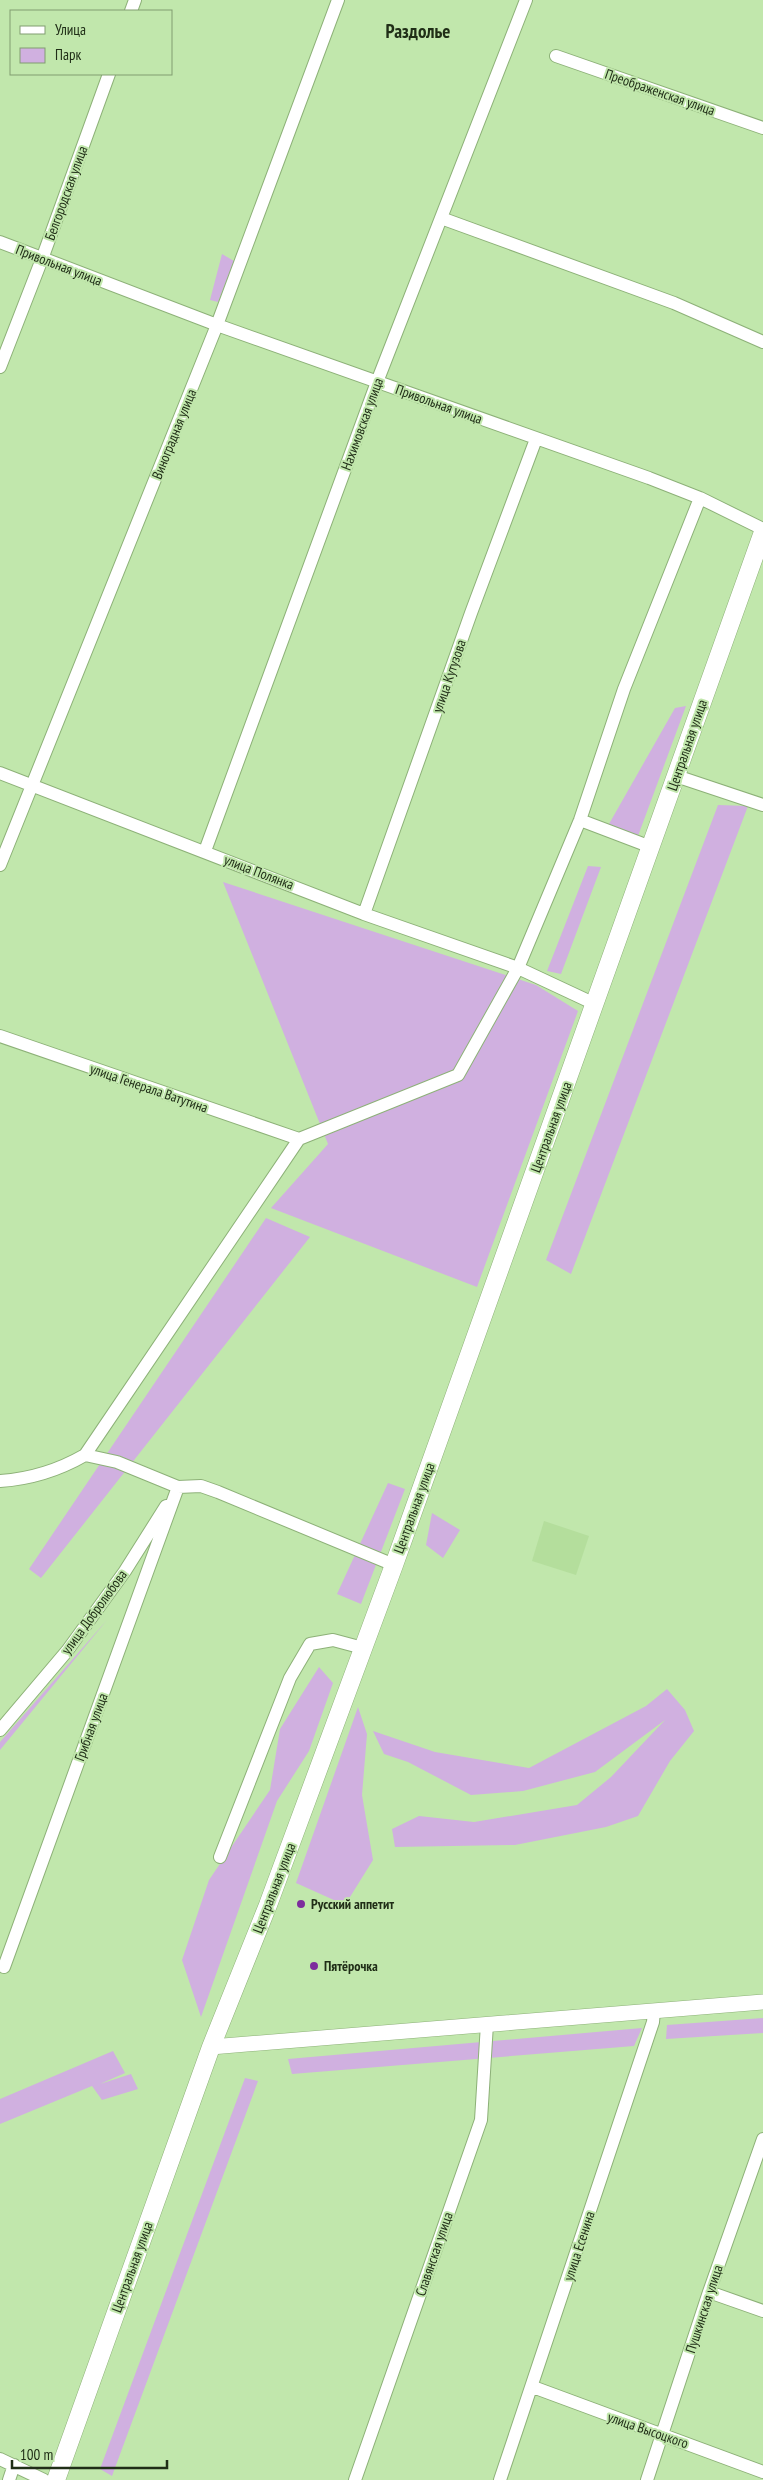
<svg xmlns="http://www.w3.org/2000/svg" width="763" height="2480" viewBox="0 0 763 2480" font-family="'PT Sans Narrow',sans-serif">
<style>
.built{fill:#b4de9c}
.green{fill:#d0b0e0}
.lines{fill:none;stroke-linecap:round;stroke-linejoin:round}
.minor-casing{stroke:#8db178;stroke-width:14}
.tertiary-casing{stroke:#8db178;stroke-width:16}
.secondary-casing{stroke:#8db178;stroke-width:19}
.minor{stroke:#fff;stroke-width:12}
.tertiary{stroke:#fff;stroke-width:15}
.secondary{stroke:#fff;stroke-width:18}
.poi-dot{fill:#7d2d9d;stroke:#c1e7ac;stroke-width:2}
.labels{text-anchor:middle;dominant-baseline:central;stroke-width:4;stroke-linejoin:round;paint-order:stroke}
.street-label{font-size:14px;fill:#202e17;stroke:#c1e7ac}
.poi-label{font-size:14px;font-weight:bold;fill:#202e17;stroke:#c1e7ac;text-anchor:start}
.district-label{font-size:19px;font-weight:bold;fill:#202e17;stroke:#c1e7ac}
</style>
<rect width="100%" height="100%" fill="#c1e7ac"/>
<path class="built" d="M 544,1521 L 589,1536 L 576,1575 L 532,1561 Z"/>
<path class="green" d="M 222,254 L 234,261 L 218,302 L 210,300 Z
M 686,706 L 638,836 L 609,824 L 675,708 Z
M 718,805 L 748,806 L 571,1274 L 546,1260 Z
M 588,866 L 601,867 L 561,974 L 547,971 Z
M 223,882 L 536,985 L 578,1011 L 477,1287 L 271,1208 L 328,1144 Z
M 266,1218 L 310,1237 L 41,1578 L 29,1569 Z
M 388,1483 L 405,1489 L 361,1604 L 337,1594 Z
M 432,1513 L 460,1530 L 443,1558 L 426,1545 Z
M 107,1620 L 0,1750 L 0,1742 Z
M 319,1667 L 333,1683 L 309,1751 L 277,1801 L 201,2017 L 182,1960 L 209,1880 L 270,1790 L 280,1729 Z
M 667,1689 L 685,1710 L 694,1731 L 670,1761 L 638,1816 L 606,1827 L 515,1845 L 395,1847 L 392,1829 L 419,1816 L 474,1822 L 577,1805 L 611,1777 L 665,1720 L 595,1772 L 523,1791 L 471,1795 L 408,1762 L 384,1754 L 373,1731 L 435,1752 L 529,1768 L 646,1706 Z
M 358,1707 L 367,1734 L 362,1795 L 373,1860 L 345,1905 L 296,1883 Z
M 763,2018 L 763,2033 L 666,2039 L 667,2025 Z
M 642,2028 L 634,2046 L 292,2074 L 288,2059 Z
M 113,2051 L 125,2073 L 100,2084 L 131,2074 L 138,2089 L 102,2100 L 92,2086 L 0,2124 L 0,2099 Z
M 245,2078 L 258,2081 L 112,2476 L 100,2469 Z"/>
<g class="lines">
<g class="minor-casing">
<path id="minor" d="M 131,11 L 135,0
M 556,56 L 763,128
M 441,218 L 674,303 L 763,342
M 0,242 L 217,325 L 649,478 L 700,498 L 763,529
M 0,367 L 42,259 L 109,74
M 0,773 L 364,914 L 518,968 L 595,1004
M 676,776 L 763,805
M 580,820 L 651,847
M 205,851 L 377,382 L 526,0
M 0,865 L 217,325 L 338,0
M 364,914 L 471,613 L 536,439
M 0,1036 L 299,1139
M 85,1455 L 299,1139 L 458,1075 L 518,968 L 580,820 L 624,689 L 700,498
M 0,1481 C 30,1479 59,1470 85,1455 L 117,1462 L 178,1487 L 201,1486 L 218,1492 L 394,1565
M 0,1730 L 67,1651 L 125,1571 L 166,1506
M 220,1857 L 290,1678 L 310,1644 L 333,1640 L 363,1648
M 4,1967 L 178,1487
M 709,2292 L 763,2311
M 533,2387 L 763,2472
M 0,2459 L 44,2480
M 9,2480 L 14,2465
M 355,2480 L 481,2120 L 487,2024
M 500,2480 L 653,2022 L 654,2011
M 647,2480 L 709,2292 L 763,2139"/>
</g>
<g class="tertiary-casing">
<path id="tertiary" d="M 211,2047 L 763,2002"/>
</g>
<g class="secondary-casing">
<path id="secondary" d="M 56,2480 L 211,2047 L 268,1905 L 394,1565 L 763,532"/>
</g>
<use href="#minor" class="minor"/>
<use href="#tertiary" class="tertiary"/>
<use href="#secondary" class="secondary"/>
</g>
<g class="poi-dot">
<circle cx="301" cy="1904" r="5"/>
<circle cx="314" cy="1966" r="5"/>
</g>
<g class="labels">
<g class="street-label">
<text transform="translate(660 92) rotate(19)">Преображенская улица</text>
<text transform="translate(66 193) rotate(-70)">Белгородская улица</text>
<text transform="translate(59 265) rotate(21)">Привольная улица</text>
<text transform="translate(439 404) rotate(20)">Привольная улица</text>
<text transform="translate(362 424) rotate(-70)">Нахимовская улица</text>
<text transform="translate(174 434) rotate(-68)">Виноградная улица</text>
<text transform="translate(449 676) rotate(-71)">улица Кутузова</text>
<text transform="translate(687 745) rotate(-71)">Центральная улица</text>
<text transform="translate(259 872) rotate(21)">улица Полянка</text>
<text transform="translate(149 1088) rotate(19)">улица Генерала Ватутина</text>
<text transform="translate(551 1127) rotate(-70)">Центральная улица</text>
<text transform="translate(414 1508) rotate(-70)">Центральная улица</text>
<text transform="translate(94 1612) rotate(-54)">улица Добролюбова</text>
<text transform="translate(91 1727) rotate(-70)">Грибная улица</text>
<text transform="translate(274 1888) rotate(-69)">Центральная улица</text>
<text transform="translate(579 2246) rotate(-72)">улица Есенина</text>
<text transform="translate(434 2254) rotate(-71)">Славянская улица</text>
<text transform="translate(132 2267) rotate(-70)">Центральная улица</text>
<text transform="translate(704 2309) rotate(-72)">Пушкинская улица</text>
<text transform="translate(648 2430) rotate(19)">улица Высоцкого</text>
</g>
<g class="poi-label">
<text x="311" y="1904">Русский аппетит</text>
<text x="324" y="1966">Пятёрочка</text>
</g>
<g class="district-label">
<text x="418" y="31">Раздолье</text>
</g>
</g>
<rect x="10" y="10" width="162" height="65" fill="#c1e7ac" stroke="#819d70"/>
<rect x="20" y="26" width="25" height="8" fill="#ffffff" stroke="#819d70"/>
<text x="55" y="35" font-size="15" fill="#202e17">Улица</text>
<rect x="20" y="48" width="25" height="15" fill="#d0b0e0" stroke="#819d70"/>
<text x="55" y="60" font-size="15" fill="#202e17">Парк</text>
<path d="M12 2460v8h155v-8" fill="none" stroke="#202e17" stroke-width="2.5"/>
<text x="20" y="2460" font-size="15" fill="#202e17" stroke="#c1e7ac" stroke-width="4" paint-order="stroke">100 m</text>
</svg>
